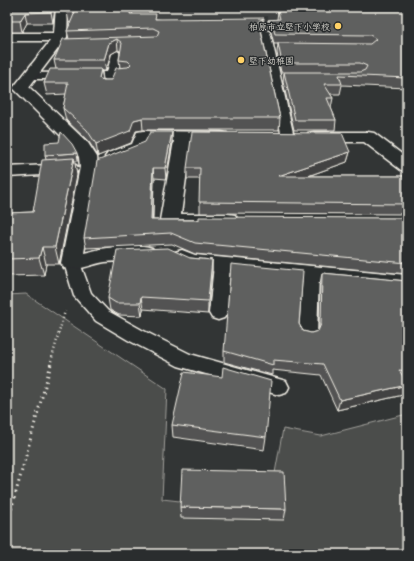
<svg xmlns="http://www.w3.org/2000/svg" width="414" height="561" viewBox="0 0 414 561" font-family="Mali,'Klee One',sans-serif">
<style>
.built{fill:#404242}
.green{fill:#4b4d4c;stroke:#a09f9a}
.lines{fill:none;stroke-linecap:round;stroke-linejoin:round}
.service-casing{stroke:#f4f1e8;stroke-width:3}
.minor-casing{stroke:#f4f1e8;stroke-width:3}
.path-far1{stroke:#f4f1e8;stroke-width:2.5;stroke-dasharray:1 3;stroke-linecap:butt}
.path{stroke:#f4f1e8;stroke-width:3;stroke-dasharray:1.5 4;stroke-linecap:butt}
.service{fill:#2a2d2e;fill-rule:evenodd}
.minor{fill:#2a2d2e;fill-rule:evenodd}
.wall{fill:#525352;stroke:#f4f1e8;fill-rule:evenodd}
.shaded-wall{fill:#424342;stroke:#f4f1e8}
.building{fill:#5f605f;stroke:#f4f1e8}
.poi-dot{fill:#ffd166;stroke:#2a2d2e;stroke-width:1.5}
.labels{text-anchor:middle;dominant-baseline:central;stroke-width:3;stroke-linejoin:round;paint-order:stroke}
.far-poi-label{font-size:9px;fill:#f4f1e8;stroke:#2a2d2e;text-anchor:end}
</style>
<rect width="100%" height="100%" fill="#323535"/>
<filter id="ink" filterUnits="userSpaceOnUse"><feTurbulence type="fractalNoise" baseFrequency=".025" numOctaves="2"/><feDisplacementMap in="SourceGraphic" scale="8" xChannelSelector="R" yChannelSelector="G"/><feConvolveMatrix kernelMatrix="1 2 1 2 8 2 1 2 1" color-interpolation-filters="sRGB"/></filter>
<g filter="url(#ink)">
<path class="built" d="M 73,7 L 407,7 L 393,33 L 270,31 L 268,16 L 76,20 Z"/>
<path class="green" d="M 26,294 L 167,389 L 162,499 L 268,511 L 283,429 L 321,436 L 407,414 L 407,554 L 7,554 L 7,295 Z"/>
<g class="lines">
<g class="service-casing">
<path id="service" d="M 265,29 L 270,32 L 294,137 L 293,140 L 283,140 L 282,137 L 260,32 Z
M 117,51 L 122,54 L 118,72 L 129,73 L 131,75 L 129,77 L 116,78 L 113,86 L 105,86 L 103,84 L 105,79 L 30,79 L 26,78 L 24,76 L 26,74 L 30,73 L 107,72 L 112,54 Z
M 72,257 L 78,259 L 80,263 L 91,293 L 108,311 L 142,330 L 190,354 L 286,381 L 289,387 L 286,393 L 279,395 L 178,366 L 128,340 L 96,321 L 74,296 L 64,263 L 66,259 Z
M 222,259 L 228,261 L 230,265 L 227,313 L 224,318 L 218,320 L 212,318 L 209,313 L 214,265 L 216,261 Z
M 311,267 L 317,269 L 319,273 L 317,335 L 315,340 L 308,342 L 301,340 L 299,335 L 303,273 L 305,269 Z"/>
</g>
<g class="minor-casing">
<path id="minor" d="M 56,7 L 68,7 L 67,37 L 29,87 L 88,143 L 97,157 L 98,167 L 84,253 C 104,248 133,242 152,248 L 156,253 L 152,258 C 137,263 121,260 105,262 C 91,264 78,272 64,268 L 61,263 L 80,167 L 79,157 L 75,150 L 13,88 L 50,41 L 7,41 L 7,33 L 54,33 Z
M 143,131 L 221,132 L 227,133 L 229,137 L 227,141 L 221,142 L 191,142 L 181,214 L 228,214 L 235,215 L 238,220 L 235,225 L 228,226 L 170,226 L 163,225 L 160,220 L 174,141 L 150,141 L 145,151 L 120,161 L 114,162 L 108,161 L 105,157 L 108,153 L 132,144 L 137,132 Z
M 314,132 L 368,132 L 374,133 L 407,158 L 407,171 L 401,170 L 364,142 L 314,142 L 308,141 L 306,137 L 308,133 Z
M 70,164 L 76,165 L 79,169 L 76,173 L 7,177 L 7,167 Z
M 182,250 L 195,255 L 407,275 L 407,291 L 191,269 L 175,262 L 171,257 L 175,252 Z"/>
</g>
<path class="path-far1" d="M 50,365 L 65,311"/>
<path class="path" d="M 7,525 L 51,364"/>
<use href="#service" class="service"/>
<use href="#minor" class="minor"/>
</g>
<path class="wall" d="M 7,7 L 55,7 L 53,23 L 27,23 L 22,32 L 7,32 Z
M 67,7 L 133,7 L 132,14 L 156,19 L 263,29 L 261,30 L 280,118 L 279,130 L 143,130 L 136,131 L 131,143 L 98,156 L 89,142 L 66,120 L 63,108 L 66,94 L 47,95 L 44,83 L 56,69 L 54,60 L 69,39 L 67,31 L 71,22 L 69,23 L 67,12 ZM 118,50 L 120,51 L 119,60 L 120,68 L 111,80 L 103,80 L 102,71 L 106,71 L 111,54 Z
M 289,7 L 407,7 L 407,88 L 342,85 L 340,94 L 330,94 L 333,98 L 331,108 L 336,120 L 335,130 L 294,130 L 283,82 L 284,72 L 281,72 L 277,53 L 278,44 L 274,44 L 271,32 L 267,29 L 268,20 L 277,20 L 278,11 L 289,11 Z
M 172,132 L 172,142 L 166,179 L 154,178 L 153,220 L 407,218 L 407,274 L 195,254 L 172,244 L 86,248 L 84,238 Z
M 350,152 L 347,162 L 308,176 L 407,176 L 407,214 L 200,213 L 200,179 L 187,179 L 187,168 Z
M 77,153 L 78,161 L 74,161 L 77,175 L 59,264 L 46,264 L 44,275 L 7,276 L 7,213 L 33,212 L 46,160 L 45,155 Z
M 190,258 L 212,260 L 212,273 L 208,314 L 143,309 L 142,316 L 119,315 L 110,310 L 108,298 Z
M 322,273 L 407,281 L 407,382 L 406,382 L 403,395 L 337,410 L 321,375 L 272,370 L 272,375 L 224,362 L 224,351 L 299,324 L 303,331 L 311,333 L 318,331 L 319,329 L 320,284 Z
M 222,377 L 266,437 L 264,450 L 173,437 L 172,425 Z
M 180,507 L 286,509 L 284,520 L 181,518 Z"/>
<path class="shaded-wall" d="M 52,7 L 55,7 L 53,23 L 51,12 Z
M 131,7 L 133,7 L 131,25 L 130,14 Z
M 25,13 L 27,23 L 22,32 L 20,21 Z
M 264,18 L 263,29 L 259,32 L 259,22 Z
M 117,39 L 118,50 L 111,54 L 106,71 L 104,60 L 109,43 Z
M 101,69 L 103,80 L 99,78 Z
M 142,118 L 143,130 L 136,131 L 131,143 L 98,156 L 96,144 L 134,120 Z
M 172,132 L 172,142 L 166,179 L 165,168 Z
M 350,152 L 347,162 L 277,187 L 278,176 Z
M 74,158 L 77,175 L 59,264 L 55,247 Z
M 153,168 L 154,178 L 152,231 L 151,220 Z
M 42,247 L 46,264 L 44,275 L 39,258 Z
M 212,260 L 212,273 L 208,314 L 208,301 Z
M 141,297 L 143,309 L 142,316 L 140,303 Z
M 407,385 L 407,387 L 403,395 L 337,410 L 340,400 Z"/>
<path class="building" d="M 7,7 L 52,7 L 51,12 L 25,13 L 20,21 L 7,21 Z
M 67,7 L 131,7 L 130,14 L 156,14 L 155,19 L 264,18 L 259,22 L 280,118 L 142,118 L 134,120 L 130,131 L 96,144 L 87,130 L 63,108 L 68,83 L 44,83 L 50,69 L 101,69 L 99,78 L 102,80 L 111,80 L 116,68 L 128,67 L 131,64 L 128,61 L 119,60 L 122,43 L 117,39 L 109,43 L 104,60 L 54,60 L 63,39 L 157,36 L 159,31 L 153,28 L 67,31 L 75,12 L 67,12 Z
M 289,7 L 407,7 L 407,78 L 339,75 L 342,84 L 324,84 L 333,98 L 327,98 L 336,120 L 295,120 L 284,72 L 360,72 L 365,70 L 367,66 L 360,63 L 282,63 L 278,43 L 370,44 L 376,39 L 370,35 L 275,34 L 272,23 L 268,20 L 280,19 L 278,11 L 290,11 Z
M 61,132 L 72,144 L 77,153 L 45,155 L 45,143 L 59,142 Z
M 150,132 L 172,132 L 165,168 L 153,168 L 151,220 L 199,220 L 199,217 L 407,218 L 407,263 L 195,243 L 171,233 L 84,238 L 97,161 L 145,142 Z
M 192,132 L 342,133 L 350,152 L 278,176 L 407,176 L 407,204 L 199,202 L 200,168 L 187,168 Z
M 74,158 L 55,247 L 42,247 L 39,258 L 7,259 L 7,213 L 33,212 L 42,160 Z
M 168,248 L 190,258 L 212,260 L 208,301 L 141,297 L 140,303 L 116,303 L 108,298 L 117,250 Z
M 231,264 L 303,271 L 299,324 L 303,331 L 311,333 L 318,331 L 321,324 L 322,273 L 407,281 L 407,371 L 399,370 L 407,383 L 407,385 L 340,400 L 323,364 L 273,360 L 273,365 L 224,351 Z
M 223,367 L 271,381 L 266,437 L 172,425 L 184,372 L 222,377 Z
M 182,470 L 284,472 L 286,509 L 180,507 Z"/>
</g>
<g class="poi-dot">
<circle cx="338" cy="26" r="4"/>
<circle cx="241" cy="60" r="4"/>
</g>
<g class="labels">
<g class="far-poi-label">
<text x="330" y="26">柏原市立堅下小学校</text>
<text x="249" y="60" text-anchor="start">堅下幼稚園</text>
</g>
</g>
<rect width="414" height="561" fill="none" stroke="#2a2d2e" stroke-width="24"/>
<rect x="12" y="12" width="390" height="537" fill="none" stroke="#f4f1e8" stroke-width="1.5" filter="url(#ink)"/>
</svg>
